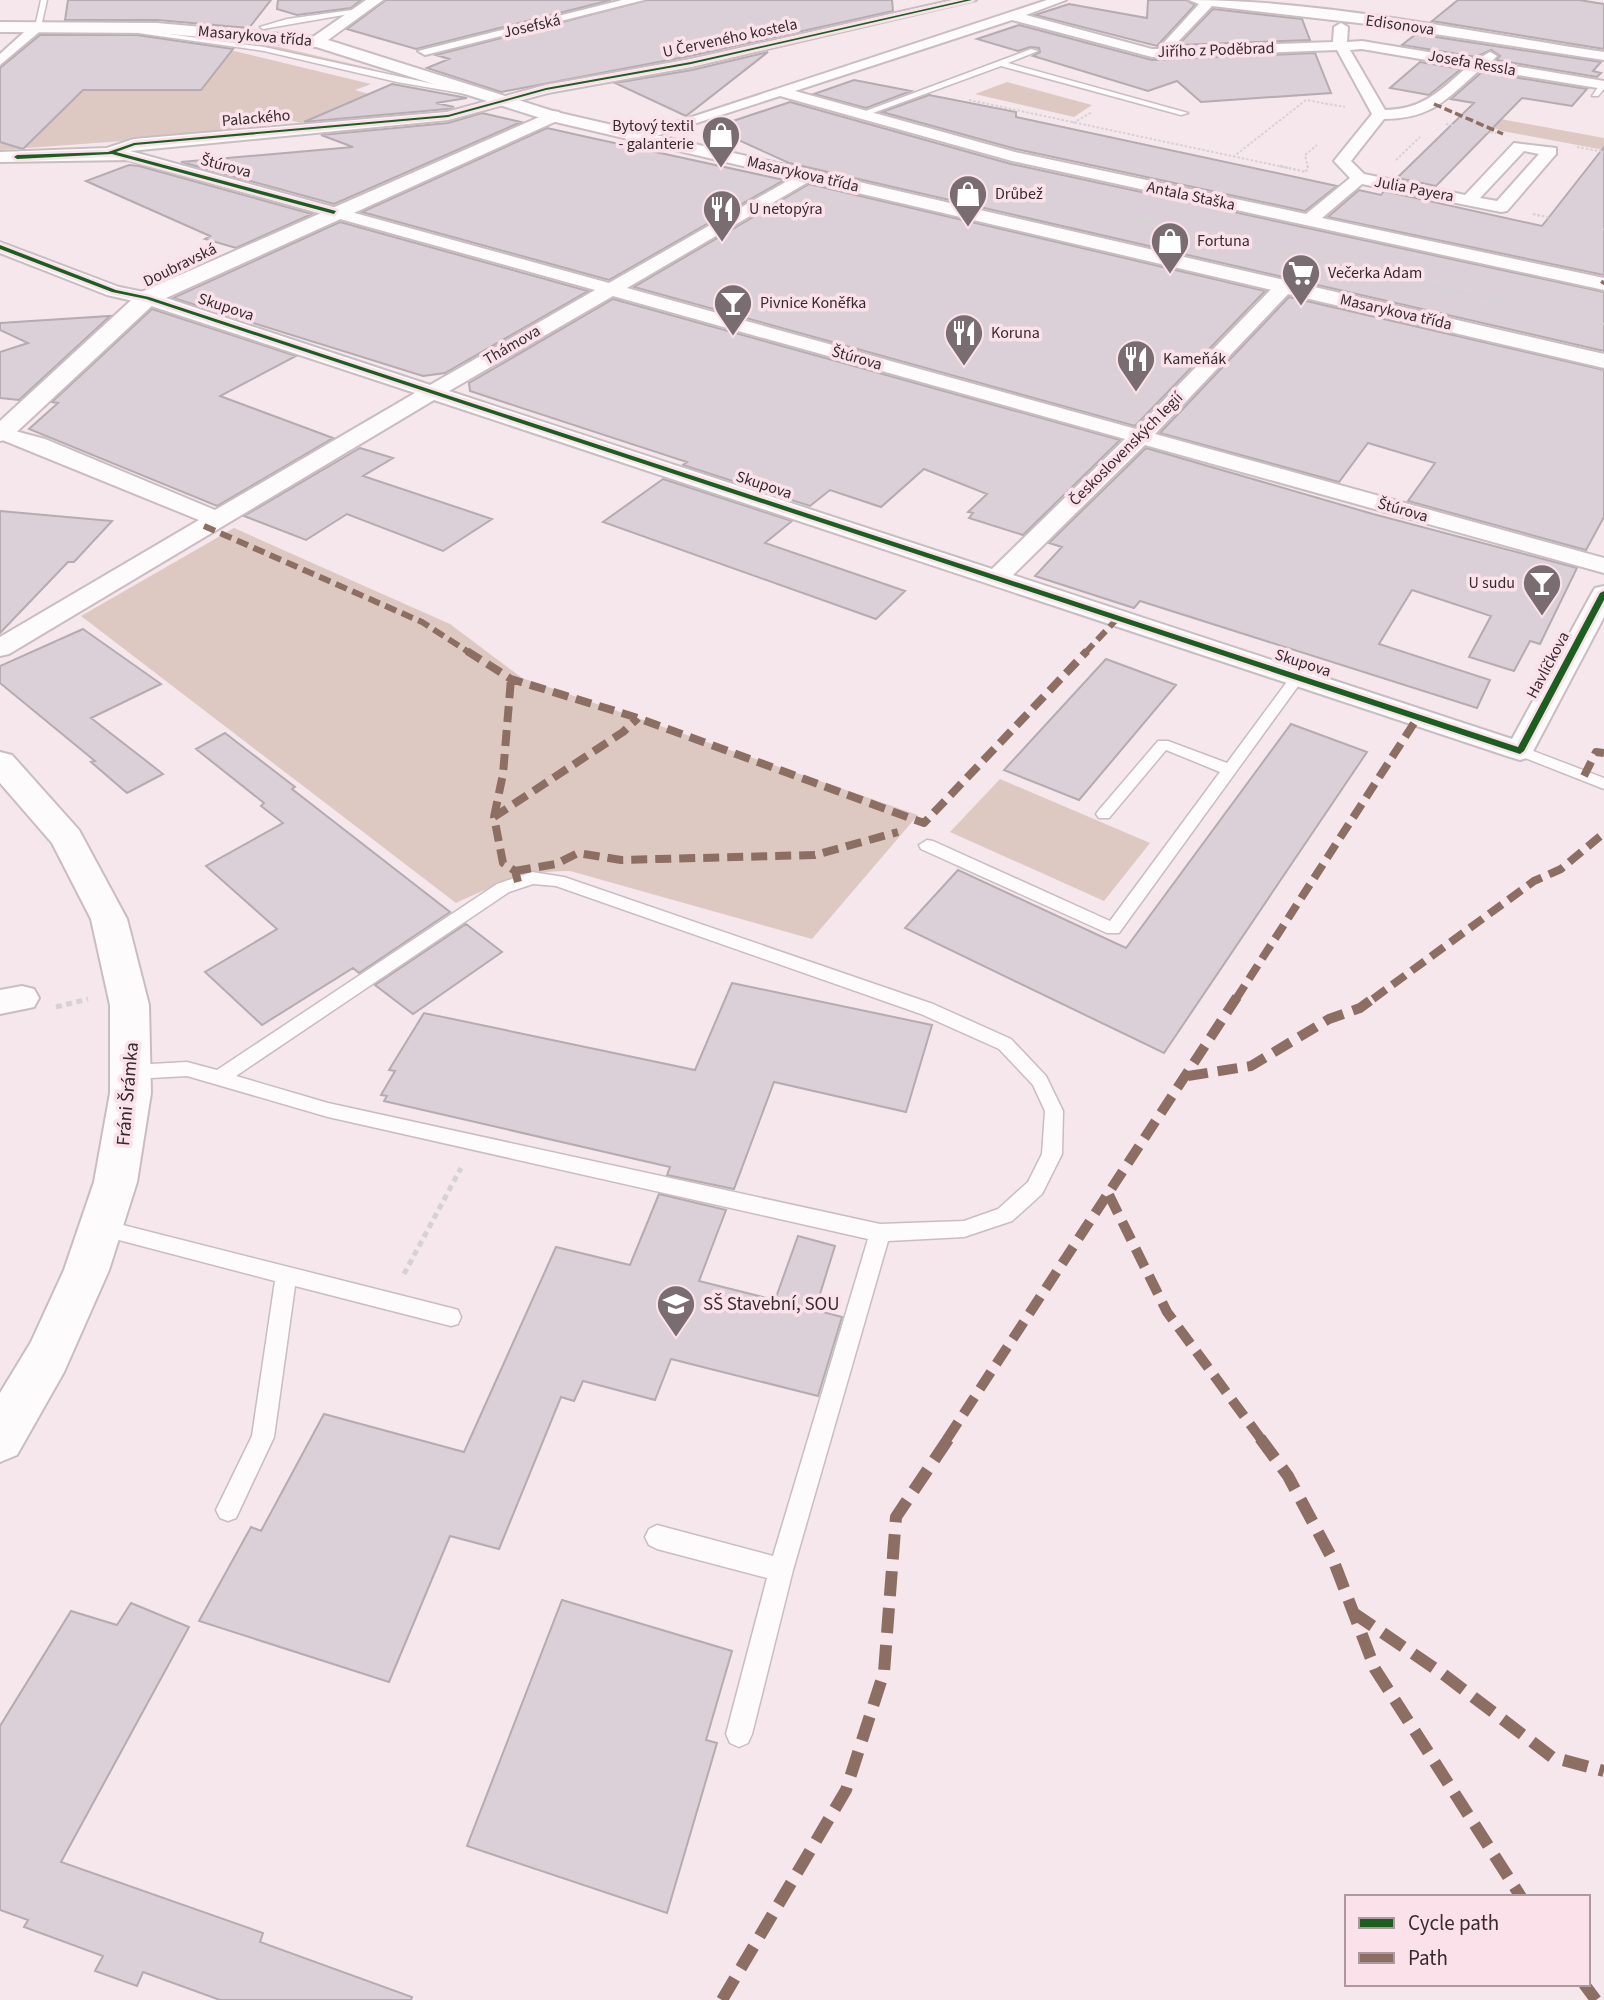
<svg xmlns="http://www.w3.org/2000/svg" width="1604" height="2000" viewBox="0 0 1604 2000" font-family="'Source Sans 3',sans-serif">
<style>
.green{fill:#dec9c2}
.building{fill:#dbd0d7;stroke:#b5abb1;stroke-width:2}
.lines{fill:none;stroke-linecap:round;stroke-linejoin:round}
.service-casing{stroke:#c9bdc2;stroke-width:3}
.minor-casing{stroke:#c9bdc2;stroke-width:4}
.tertiary-casing{stroke:#c9bdc2;stroke-width:4}
.secondary-casing{stroke:#c9bdc2;stroke-width:4}
.primary-casing{stroke:#c9bdc2;stroke-width:4}
.path-far2{stroke:#d6d2d3;stroke-width:2;stroke-dasharray:2.5 2;stroke-linecap:butt}
.path-far1{stroke:#d6d2d3;stroke-width:2.5;stroke-dasharray:2.5 2;stroke-linecap:butt}
.path{stroke:#d6d2d3;stroke-width:5;stroke-dasharray:6 4.5;stroke-linecap:butt}
.service{fill:#fefbfc;fill-rule:evenodd}
.minor{fill:#fefbfc;fill-rule:evenodd}
.tertiary{fill:#fefbfc;fill-rule:evenodd}
.secondary{fill:#fefbfc;fill-rule:evenodd}
.primary{fill:#fefbfc;fill-rule:evenodd}
.path-bridge{stroke:#d6d2d3;stroke-width:2.5;stroke-dasharray:2.5 2;stroke-linecap:butt}
.quiet-far5{stroke:#8d6e63;stroke-width:3.5;stroke-dasharray:8 3.5;stroke-linecap:butt}
.quiet-far4{stroke:#8d6e63;stroke-width:4.5;stroke-dasharray:10 4.5;stroke-linecap:butt}
.quiet-far3{stroke:#8d6e63;stroke-width:6;stroke-dasharray:12 6;stroke-linecap:butt}
.quiet-far2{stroke:#8d6e63;stroke-width:8;stroke-dasharray:16 8;stroke-linecap:butt}
.quiet-far1{stroke:#8d6e63;stroke-width:10;stroke-dasharray:20 10;stroke-linecap:butt}
.quiet{stroke:#8d6e63;stroke-width:12;stroke-dasharray:25 12;stroke-linecap:butt}
.cycleway-casing{stroke:#fbe1ea;stroke-width:5}
.cycleway{fill:#1b5e20;fill-rule:evenodd}
.labels{text-anchor:middle;dominant-baseline:central;stroke-width:7;stroke-linejoin:round;paint-order:stroke}
.far-street-label{font-size:16px;fill:#372b2f;stroke:#fbe1ea}
.far-poi-label{font-size:16px;fill:#372b2f;stroke:#fbe1ea;text-anchor:start}
.street-label{font-size:19px;fill:#372b2f;stroke:#fbe1ea}
.poi-label{font-size:19px;fill:#372b2f;stroke:#fbe1ea;text-anchor:start}
</style>
<rect width="100%" height="100%" fill="#f5e7ec"/>
<path class="green" d="M 185,44 L 234,51 L 371,84 L 355,90 L 369,94 L 301,123 L 281,118 L 261,123 L 261,131 L 0,150 L 0,114 L 27,90 L 201,90 Z
M 266,44 L 374,69 L 363,70 L 261,46 Z
M 1007,82 L 1092,105 L 1074,117 L 975,94 Z
M 1490,117 L 1604,138 L 1604,150 L 1502,131 L 1484,124 Z
M 234,528 L 450,624 L 522,678 L 918,815 L 812,939 L 570,871 C 524,870 498,884 456,903 L 81,616 Z
M 1000,779 L 1150,843 L 1104,901 L 950,832 Z"/>
<path class="building" d="M 68,0 L 271,0 L 249,28 L 157,20 L 65,20 Z
M 278,0 L 361,0 L 351,8 L 297,15 L 277,9 Z
M 386,0 L 611,0 L 416,49 L 347,29 Z
M 647,0 L 892,0 L 893,11 L 690,56 L 501,92 L 427,68 L 449,59 L 436,55 Z
M 1148,0 L 1186,0 L 1195,5 L 1157,46 L 1035,15 L 1069,4 L 1147,18 Z
M 1458,0 L 1579,0 L 1604,4 L 1604,49 L 1432,21 Z
M 1213,9 L 1302,19 L 1310,40 L 1178,45 Z
M 1019,25 L 1152,60 L 1315,53 L 1331,93 L 1201,102 L 1177,81 L 1148,91 L 1033,56 L 1040,52 L 1039,48 L 1030,47 L 1018,51 L 977,39 Z
M 1416,34 L 1601,62 L 1593,71 L 1601,73 L 1597,77 L 1496,60 L 1500,56 L 1491,50 L 1476,57 L 1402,45 Z
M 40,35 L 137,35 L 233,49 L 201,90 L 83,90 L 23,149 L 0,142 L 0,68 Z
M 768,52 L 686,116 L 615,83 L 692,70 Z
M 1420,62 L 1461,69 L 1429,95 L 1390,88 Z
M 1482,72 L 1587,89 L 1572,106 L 1522,98 L 1436,186 L 1397,178 L 1474,103 L 1451,99 Z
M 854,80 L 911,91 L 866,108 L 814,94 Z
M 392,84 L 467,98 L 436,103 L 454,107 L 447,109 L 304,122 Z
M 929,95 L 1016,112 L 1016,117 L 1337,186 L 1305,211 L 1016,149 L 882,112 Z
M 790,102 L 1011,164 L 1604,292 L 1604,351 L 789,163 L 712,128 Z
M 482,113 L 521,122 L 334,204 L 181,162 L 353,147 L 321,135 L 448,123 Z
M 547,128 L 587,137 L 784,180 L 609,280 L 362,212 Z
M 1604,147 L 1604,275 L 1328,217 L 1359,190 L 1381,195 L 1384,191 L 1542,226 Z
M 129,165 L 139,166 L 312,214 L 236,248 L 205,239 L 210,236 L 86,181 Z
M 809,184 L 1265,291 L 1135,426 L 634,287 Z
M 340,222 L 588,291 L 445,373 L 423,376 L 173,298 Z
M 1289,297 L 1604,370 L 1604,517 L 1586,550 L 1408,501 L 1435,463 L 1368,443 L 1339,482 L 1160,433 Z
M 613,299 L 1120,440 L 1023,535 L 969,518 L 973,513 L 968,512 L 987,494 L 924,469 L 881,507 L 830,490 L 810,506 L 683,465 L 687,462 L 470,391 L 469,383 Z
M 152,309 L 296,356 L 220,396 L 333,438 L 217,506 L 29,429 L 58,403 L 52,402 Z
M 110,316 L 19,400 L 0,398 L 0,352 L 28,343 L 0,330 L 0,323 Z
M 360,448 L 393,458 L 363,476 L 492,519 L 443,551 L 347,514 L 306,540 L 244,516 Z
M 1146,448 L 1373,514 L 1577,568 L 1540,644 L 1530,641 L 1514,671 L 1469,657 L 1491,616 L 1412,590 L 1379,644 L 1490,680 L 1477,708 L 1140,601 L 1134,608 L 1035,576 L 1062,547 L 1049,543 Z
M 663,479 L 792,521 L 765,543 L 905,591 L 876,619 L 603,522 Z
M 0,511 L 112,521 L 74,562 L 68,562 L 0,633 Z
M 83,629 L 161,684 L 91,718 L 163,774 L 127,793 L 91,762 L 95,761 L 0,683 L 0,666 Z
M 1106,659 L 1176,685 L 1079,800 L 1004,770 Z
M 1291,724 L 1367,752 L 1164,1053 L 905,928 L 958,870 L 1126,948 Z
M 225,733 L 295,787 L 292,789 L 450,912 L 359,973 L 353,968 L 262,1025 L 205,972 L 277,929 L 206,866 L 283,823 L 261,806 L 264,803 L 196,749 Z
M 466,924 L 502,952 L 413,1014 L 375,985 Z
M 732,983 L 932,1025 L 906,1112 L 774,1082 L 734,1189 L 667,1175 L 670,1167 L 384,1101 L 387,1096 L 381,1095 L 395,1071 L 389,1070 L 424,1013 L 695,1070 Z
M 659,1194 L 726,1210 L 699,1281 L 775,1300 L 798,1236 L 835,1246 L 815,1310 L 842,1317 L 818,1396 L 671,1359 L 655,1400 L 583,1381 L 574,1401 L 561,1397 L 499,1549 L 450,1536 L 389,1682 L 199,1621 L 251,1527 L 261,1531 L 324,1414 L 464,1452 L 556,1247 L 630,1265 Z
M 562,1600 L 732,1651 L 706,1740 L 717,1743 L 667,1913 L 467,1846 Z
M 131,1603 L 189,1627 L 61,1862 L 263,1933 L 260,1942 L 412,1997 L 411,2000 L 220,2000 L 143,1972 L 137,1986 L 95,1971 L 103,1956 L 24,1927 L 28,1920 L 0,1910 L 0,1726 L 71,1611 L 117,1625 Z"/>
<g class="lines">
<g class="service-casing">
<path id="service" d="M 41,0 L 47,0 L 41,27 L 38,29 L 35,27 Z
M 359,9 L 361,12 L 263,29 L 260,27 L 287,19 Z
M 126,28 L 264,47 L 470,92 L 466,94 L 397,82 L 264,51 L 124,31 Z
M 1031,49 L 1038,51 L 1008,63 L 1188,113 L 1181,115 L 1001,66 L 862,117 L 855,115 Z
M 1601,83 L 1604,83 L 1604,89 L 1598,96 L 1592,96 Z
M 1297,674 L 1304,678 L 1119,933 L 1107,933 L 921,849 L 919,845 L 927,840 L 933,841 L 1110,921 L 1220,772 L 1166,750 L 1109,818 L 1099,818 L 1096,814 L 1099,810 L 1158,741 L 1168,741 L 1227,763 L 1292,675 Z
M 1520,746 L 1604,778 L 1604,789 L 1515,754 L 1515,748 Z
M 532,872 L 564,877 L 933,1004 L 1011,1039 L 1046,1076 L 1063,1111 L 1062,1154 L 1042,1194 L 1012,1221 L 964,1237 L 888,1241 L 793,1570 L 752,1734 L 748,1743 L 739,1747 L 730,1743 L 726,1734 L 767,1578 L 657,1549 L 649,1545 L 645,1537 L 649,1529 L 657,1525 L 773,1556 L 868,1239 L 328,1117 L 187,1076 L 133,1079 L 127,1077 L 124,1072 L 127,1067 L 133,1065 L 187,1062 L 217,1070 L 497,884 ZM 533,884 L 556,886 L 921,1014 L 999,1049 L 1033,1085 L 1045,1111 L 1042,1154 L 1028,1182 L 998,1209 L 964,1221 L 880,1224 L 328,1103 L 236,1076 L 509,892 Z
M 103,1220 L 451,1308 L 458,1310 L 461,1317 L 458,1324 L 451,1326 L 295,1286 L 274,1437 L 236,1518 L 228,1521 L 220,1518 L 216,1510 L 252,1436 L 275,1281 L 96,1234 L 93,1228 L 96,1222 Z"/>
</g>
<g class="minor-casing">
<path id="minor" d="M 622,0 L 644,0 L 425,55 L 418,51 Z
M 953,0 L 976,0 L 691,67 L 548,93 L 448,120 L 130,151 L 609,283 L 803,172 L 815,172 L 815,178 L 627,288 L 1136,429 L 1278,282 L 1292,282 L 1294,286 L 1292,290 L 1155,434 L 1604,558 L 1604,573 L 1145,445 L 1013,575 L 1512,739 L 1592,593 L 1595,588 L 1604,586 L 1604,617 L 1530,757 L 1520,760 L 1510,757 L 434,400 L 9,654 L 0,656 L 0,637 L 199,520 L 0,439 L 0,427 L 45,439 L 215,510 L 415,393 L 142,303 L 107,295 L 0,253 L 0,242 L 119,287 L 154,294 L 430,385 L 595,290 L 128,160 L 0,162 L 0,152 L 107,148 L 134,139 L 447,112 L 546,85 L 691,59 ZM 613,296 L 1125,439 L 992,569 L 449,391 Z
M 1047,0 L 1066,0 L 1026,15 L 1152,49 L 1158,49 L 1199,4 L 1189,0 C 1323,0 1471,32 1604,52 L 1604,60 L 1376,25 L 1212,6 L 1172,48 L 1333,42 L 1334,27 L 1341,23 L 1348,27 L 1347,42 L 1362,41 L 1476,60 L 1490,52 L 1497,56 L 1491,62 L 1604,81 L 1604,89 L 1481,69 C 1447,98 1433,119 1384,119 L 1351,161 L 1364,174 L 1465,195 L 1514,143 L 1556,148 L 1556,154 L 1507,211 L 1501,212 L 1362,184 L 1322,218 L 1604,278 L 1604,290 L 1012,161 L 780,96 L 647,139 L 637,139 L 634,136 ZM 1012,20 L 1152,57 L 1337,50 L 1372,114 L 1334,161 L 1350,178 L 1306,214 L 1015,152 L 795,91 ZM 1362,49 L 1467,67 C 1441,90 1422,110 1385,110 L 1350,50 ZM 1524,151 L 1539,154 L 1497,201 L 1480,198 Z
M 33,24 L 45,27 L 0,65 L 0,54 Z
M 22,986 L 34,989 L 39,998 L 34,1007 L 0,1014 L 0,990 Z"/>
</g>
<g class="tertiary-casing">
<path id="tertiary" d="M 553,111 L 559,112 L 562,116 L 559,120 L 155,303 L 9,439 L 0,441 L 0,421 L 139,293 Z
M 0,752 L 12,755 L 79,830 L 127,919 L 149,1005 L 151,1093 L 137,1182 L 109,1270 L 64,1372 L 17,1455 L 0,1462 L 0,1393 L 31,1342 L 64,1270 L 94,1182 L 110,1093 L 110,1005 L 91,919 L 52,843 L 0,783 Z"/>
</g>
<g class="secondary-casing">
<path id="secondary" d="M 0,22 L 157,23 L 316,37 L 324,42 L 316,47 L 157,33 L 0,32 Z"/>
</g>
<g class="primary-casing">
<path id="primary" d="M 366,0 L 383,0 L 328,40 L 556,112 L 1604,354 L 1604,368 L 547,120 L 310,45 L 310,39 Z"/>
</g>
<path class="path-far2" d="M 127,62 L 133,55
M 969,100 L 1288,168
M 1073,123 L 1092,112
M 1446,124 L 1496,133
M 1577,147 L 1604,152
M 1233,157 L 1306,100 L 1345,107
M 1396,160 L 1420,137
M 1308,168 L 1305,155 L 1317,145"/>
<path class="path-far1" d="M 1280,166 L 1306,172 L 1308,166
M 952,179 L 1604,324
M 1533,214 L 1604,229"/>
<path class="path" d="M 56,1007 L 88,999
M 404,1274 L 461,1168"/>
<use href="#service" class="service"/>
<use href="#minor" class="minor"/>
<use href="#tertiary" class="tertiary"/>
<use href="#secondary" class="secondary"/>
<use href="#primary" class="primary"/>
<path class="path-bridge" d="M 1140,220 L 1499,301"/>
<path class="quiet-far5" d="M 1434,104 L 1503,134"/>
<path class="quiet-far4" d="M 1602,284 L 1604,281"/>
<path class="quiet-far3" d="M 204,526 L 422,622 L 470,653
M 1085,653 L 1117,619"/>
<path class="quiet-far2" d="M 467,651 L 511,679 L 638,718 L 924,823 L 1087,651
M 1584,776 L 1596,752 L 1604,753
M 494,817 L 503,774 L 511,679
M 515,871 L 556,864 L 578,853 L 621,860 L 815,855 L 898,832
M 518,882 L 515,871 L 503,863 L 494,817 L 623,732 L 638,718
M 1236,999 L 1418,717
M 1373,999 L 1534,881 L 1561,869 L 1604,833"/>
<path class="quiet-far1" d="M 1188,1076 L 1251,1066 L 1329,1019 L 1360,1008 L 1375,997
M 1109,1195 L 1167,1312 L 1261,1439
M 947,1439 L 1237,997"/>
<path class="quiet" d="M 1260,1438 L 1288,1476 L 1334,1562 L 1375,1669 L 1521,1897
M 1352,1612 L 1443,1674 L 1552,1757 L 1604,1771
M 1584,1984 L 1596,2000
M 722,2000 L 846,1790 L 884,1672 L 896,1517 L 949,1438"/>
<g class="cycleway-casing">
<path id="cycleway" d="M 965,0 L 972,0 L 691,64 L 546,90 L 448,117 L 135,145 L 116,152 L 336,211 L 334,214 L 112,154 L 17,159 L 14,157 L 17,155 L 108,152 L 134,143 L 448,115 L 546,88 L 691,62 Z
M 0,245 L 116,290 L 149,297 L 1518,747 L 1600,593 L 1604,591 L 1604,600 L 1524,751 L 1520,754 L 146,299 L 112,292 L 0,249 Z"/>
</g>
<use href="#cycleway" class="cycleway"/>
</g>
<defs>
<g id="shop-pin" transform="scale(2.0125)"><path d="M0 17L-7.5 6A9.5 9.5 0 1 1 7.5 6Z" fill="#7a6d71" stroke="#fbe1ea"/><path d="M-5-2.5h2.3a2.7 3.5 0 0 1 5.4 0H5L5.5 6h-11ZM-1.5-2.5h3a1.5 2.3 0 0 0-3 0Z" fill="#fff"/></g>
<g id="restaurant-pin" transform="scale(2.0125)"><path d="M0 17L-7.5 6A9.5 9.5 0 1 1 7.5 6Z" fill="#7a6d71" stroke="#fbe1ea"/><path d="M-5-6h1v4h1v-4h1v4h1v-4h1v5L-1.5 .5V6h-2V.5L-5-1ZM5-6V6H3V1.5H1.5Q1.5-4 5-6Z" fill="#fff"/></g>
<g id="supermarket-pin" transform="scale(2.0125)"><path d="M0 17L-7.5 6A9.5 9.5 0 1 1 7.5 6Z" fill="#7a6d71" stroke="#fbe1ea"/><path d="M-6-5.5h2.5l.6 2H6L4.5 2H-2.5L-4.4-4H-6ZM-1.5 3.2a1.3 1.3 0 1 0 .1 0ZM3 3.2a1.3 1.3 0 1 0 .1 0Z" fill="#fff"/></g>
<g id="bar-pin" transform="scale(2.0125)"><path d="M0 17L-7.5 6A9.5 9.5 0 1 1 7.5 6Z" fill="#7a6d71" stroke="#fbe1ea"/><path d="M-6-5H6L.8 .8V4.5H3.5V6h-7V4.5H-.8V.8Z" fill="#fff"/></g>
<g id="university-pin" transform="scale(2.0125)"><path d="M0 17L-7.5 6A9.5 9.5 0 1 1 7.5 6Z" fill="#7a6d71" stroke="#fbe1ea"/><path d="M0-5L7-2L0 1L-7-2ZM-4 1L0 2.5L4 1V4Q0 6-4 4Z" fill="#fff"/></g>
</defs>
<g fill-rule="evenodd">
<use href="#shop-pin" x="721" y="135"/>
<use href="#shop-pin" x="968" y="194"/>
<use href="#restaurant-pin" x="722" y="209"/>
<use href="#shop-pin" x="1170" y="241"/>
<use href="#supermarket-pin" x="1301" y="273"/>
<use href="#bar-pin" x="733" y="303"/>
<use href="#restaurant-pin" x="964" y="333"/>
<use href="#restaurant-pin" x="1136" y="359"/>
<use href="#bar-pin" x="1542" y="583"/>
<use href="#university-pin" x="676" y="1304"/>
</g>
<g class="labels">
<g class="far-street-label">
<text transform="translate(1400 25) rotate(8)">Edisonova</text>
<text transform="translate(532 26) rotate(-13)">Josefská</text>
<text transform="translate(255 36) rotate(5)">Masarykova třída</text>
<text transform="translate(730 38) rotate(-12)">U Červeného kostela</text>
<text transform="translate(1216 50) rotate(-2)">Jiřího z Poděbrad</text>
<text transform="translate(1472 63) rotate(10)">Josefa Ressla</text>
<text transform="translate(256 118) rotate(-5)">Palackého</text>
<text transform="translate(226 166) rotate(15)">Štúrova</text>
<text transform="translate(803 174) rotate(13)">Masarykova třída</text>
<text transform="translate(1414 189) rotate(11)">Julia Payera</text>
<text transform="translate(1191 196) rotate(12)">Antala Staška</text>
<text transform="translate(180 265) rotate(-26)">Doubravská</text>
<text transform="translate(226 307) rotate(18)">Skupova</text>
<text transform="translate(1396 312) rotate(13)">Masarykova třída</text>
<text transform="translate(512 345) rotate(-30)">Thámova</text>
<text transform="translate(857 358) rotate(16)">Štúrova</text>
<text transform="translate(1126 449) rotate(-45)">Československých legií</text>
<text transform="translate(764 485) rotate(18)">Skupova</text>
<text transform="translate(1403 510) rotate(16)">Štúrova</text>
<text transform="translate(1303 663) rotate(18)">Skupova</text>
<text transform="translate(1548 665) rotate(-62)">Havlíčkova</text>
</g>
<g class="far-poi-label">
<text x="694" y="126" text-anchor="end">Bytový textil<tspan x="694" dy="18">- galanterie</tspan></text>
<text x="995" y="194">Drůbež</text>
<text x="749" y="209">U netopýra</text>
<text x="1197" y="241">Fortuna</text>
<text x="1328" y="273">Večerka Adam</text>
<text x="760" y="303">Pivnice Koněfka</text>
<text x="991" y="333">Koruna</text>
<text x="1163" y="359">Kameňák</text>
<text x="1515" y="583" text-anchor="end">U sudu</text>
</g>
<g class="street-label">
<text transform="translate(128 1094) rotate(-85)">Fráni Šrámka</text>
</g>
<g class="poi-label">
<text x="703" y="1304">SŠ Stavební, SOU</text>
</g>
</g>
<rect x="1345" y="1895" width="245" height="91" fill="#fbe1ea" stroke="#ad989f" stroke-width="2"/>
<rect x="1359" y="1918" width="35" height="10" fill="#1b5e20" stroke="#ad989f" stroke-width="2"/>
<text x="1408" y="1930" font-size="21" fill="#372b2f">Cycle path</text>
<rect x="1359" y="1953" width="35" height="10" fill="#8d6e63" stroke="#ad989f" stroke-width="2"/>
<text x="1408" y="1965" font-size="21" fill="#372b2f">Path</text>
</svg>
